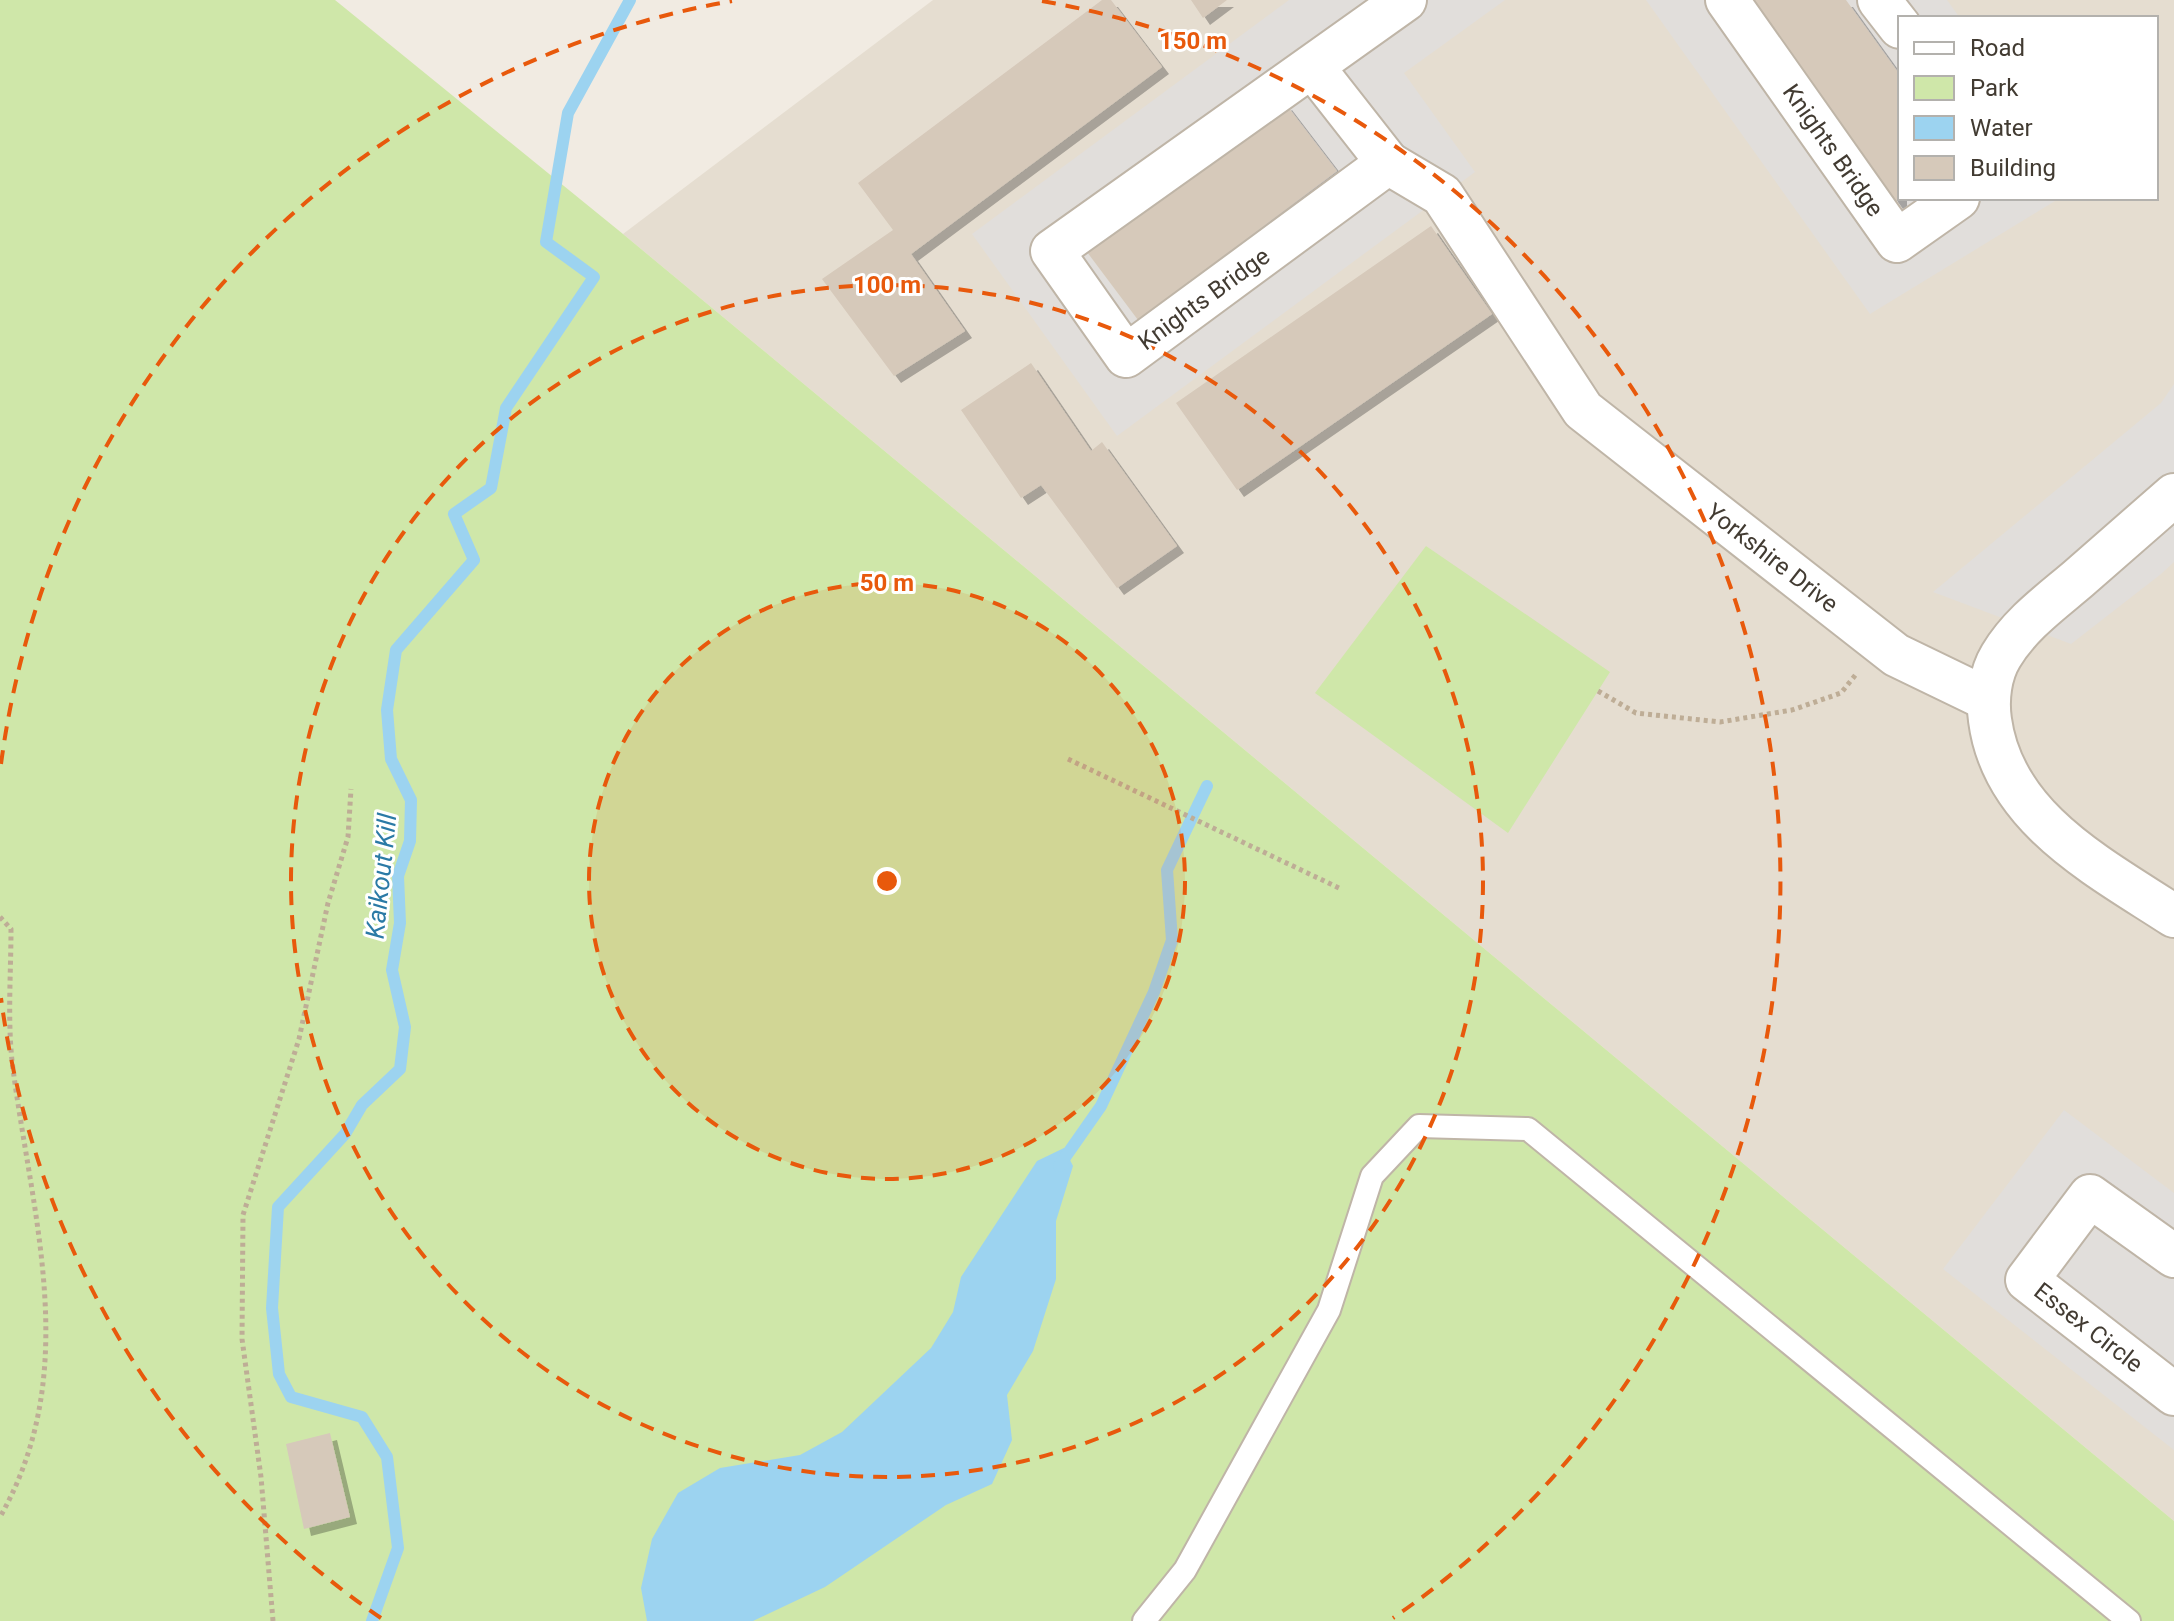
<svg xmlns="http://www.w3.org/2000/svg" width="2174" height="1621" viewBox="0 0 2174 1621" font-family="Roboto,sans-serif">
<style>
.residential{fill:#e5ddd0;fill-rule:evenodd}
.green{fill:#cfe7a9}
.parking{fill:#e1dedb}
.water{fill:#9cd3f0}
.lines{fill:none;stroke-linecap:round;stroke-linejoin:round}
.stream{stroke:#9cd3f0;stroke-width:12}
.building{fill:#d6c9ba;filter:url(#shadow)}
.lane-casing{stroke:#bfb5a7;stroke-width:26}
.street-casing{stroke:#bfb5a7;stroke-width:46}
.path{stroke:#bead96;stroke-width:5;stroke-dasharray:4 4;stroke-linecap:butt}
.lane{stroke:#fff;stroke-width:22}
.street{stroke:#fff;stroke-width:42}
.ring{fill:none;stroke:#e8590c;stroke-width:4;stroke-dasharray:14 10}
.labels{text-anchor:middle;dominant-baseline:central;stroke-width:6;stroke-linejoin:round;paint-order:stroke}
.street-label{font-size:24px;fill:#423b32;stroke:#fff}
.water-label{font-size:26px;font-style:italic;fill:#2b7aa6;stroke:#fff}
.centre{fill:#e8590c;stroke:#fff;stroke-width:4}
.ring-label{font-size:24px;text-anchor:middle;font-weight:bold;fill:#e8590c;stroke:#fff;stroke-width:6;stroke-linejoin:round;paint-order:stroke}
</style>
<defs>
<filter id="shadow"><feDropShadow dx="7" dy="7" stdDeviation="0" flood-color="#0004"/></filter>
</defs>
<rect width="100%" height="100%" fill="#f1ebe2"/>
<path class="residential" d="M 933,0 L 2174,0 L 2174,1521 L 623,234 ZM 1900,18 L 2156,18 L 2156,198 L 1900,198 Z"/>
<path class="green" d="M 0,0 L 335,0 L 623,234 L 2174,1521 L 2174,1621 L 0,1621 Z
M 1426,546 L 1610,672 L 1508,833 L 1315,693 Z"/>
<path class="parking" d="M 1289,0 L 1505,0 L 1404,73 L 1475,172 L 1117,436 L 972,234 Z
M 1646,0 L 1947,0 L 1960,18 L 1900,18 L 1900,198 L 2060,198 L 1870,314 Z
M 2174,384 L 2174,562 L 2161,574 L 2071,644 L 1933,592 L 2161,403 Z
M 2064,1110 L 2174,1193 L 2174,1450 L 1943,1269 Z"/>
<path class="water" d="M 1064,1148 L 1073,1166 L 1056,1221 L 1056,1279 L 1033,1351 L 1007,1395 L 1012,1440 L 992,1484 L 946,1505 L 825,1587 L 753,1621 L 647,1621 L 641,1588 L 652,1539 L 678,1493 L 720,1468 L 800,1455 L 842,1432 L 931,1348 L 953,1312 L 961,1277 L 1037,1161 Z"/>
<g class="lines">
<path class="stream" d="M 1059,1166 L 1101,1106 L 1154,992 L 1172,940 L 1167,870 L 1207,786
M 372,1621 L 398,1548 L 387,1457 L 362,1417 L 291,1397 L 279,1374 L 272,1308 L 278,1207 L 345,1134 L 362,1105 L 400,1069 L 405,1027 L 392,970 L 400,923 L 398,876 L 410,841 L 411,800 L 391,759 L 387,710 L 396,650 L 474,560 L 454,514 L 491,488 L 506,408 L 594,277 L 546,242 L 568,113 L 630,0"/>
</g>
<path class="building" d="M 1102,0 L 1111,0 L 1162,67 L 911,254 L 965,331 L 894,376 L 822,279 L 893,230 L 858,183 Z
M 1191,0 L 1227,0 L 1203,18 Z
M 1751,0 L 1846,0 L 1900,75 L 1900,199 L 1896,202 Z
M 1285,103 L 1337,171 L 1138,320 L 1087,252 Z
M 1431,226 L 1492,314 L 1237,490 L 1176,403 Z
M 1031,363 L 1091,451 L 1102,442 L 1177,546 L 1117,588 L 1041,485 L 1021,498 L 961,410 Z
M 330,1433 L 350,1517 L 304,1529 L 286,1444 Z"/>
<g class="lines">
<g class="lane-casing">
<path id="lane" d="M 1144,1621 L 1185,1570 L 1329,1310 L 1372,1176 L 1419,1126 L 1528,1129 L 2129,1621"/>
</g>
<g class="street-casing">
<g id="street">
<path id="s1" d="M 1727,0 L 1897,241 L 1958,198"/>
<path d="M 1879,0 L 1900,27"/>
<path d="M 1312,66 L 1388,163 L 1126,356 L 1052,251 L 1405,0"/>
<path id="s2" d="M 1388,163 L 1442,195 L 1583,410 L 1896,655 L 1987,699"/>
<path d="M 2174,495 C 2142,523 2110,551 2078,579 C 2051,602 2020,624 2001,656 C 1990,674 1987,699 1990,720 C 2003,818 2099,867 2174,916"/>
<path id="s3" d="M 2174,1256 L 2090,1196 L 2027,1280 L 2174,1394"/>
</g>
</g>
<path class="path" d="M 1598,691 L 1636,713 L 1720,722 L 1792,710 L 1841,693 L 1857,673
M 1068,759 L 1339,888
M 0,917 L 11,929 C 11,974 7,1024 13,1069 C 33,1221 82,1373 0,1517
M 273,1621 L 261,1477 L 242,1339 L 243,1215 L 299,1039 L 328,903 L 348,837 L 351,789"/>
<use href="#lane" class="lane"/>
<use href="#street" class="street"/>
</g>
<circle cx="887" cy="881" r="298" fill="#e8590c" fill-opacity=".12"/>
<g class="ring">
<circle cx="887" cy="881" r="298"/>
<circle cx="887" cy="881" r="596"/>
<path d="M381 1618A894 894 0 0 1 1 998M1 764A894 894 0 0 1 732 1M1042 1A894 894 0 0 1 1393 1618"/>
</g>
<g class="labels">
<g class="street-label">
<text stroke="none"><textPath href="#s1" startOffset="184">Knights Bridge</textPath></text>
<text transform="translate(1204 299) rotate(-36)">Knights Bridge</text>
<text stroke="none"><textPath href="#s2" startOffset="560">Yorkshire Drive</textPath></text>
<text stroke="none"><textPath href="#s3" startOffset="286">Essex Circle</textPath></text>
</g>
<g class="water-label">
<text transform="translate(381 876) rotate(-84)">Kaikout Kill</text>
</g>
</g>
<circle cx="887" cy="881" r="12" class="centre"/>
<g class="ring-label">
<text x="1193" y="49">150 m</text>
<text x="887" y="293">100 m</text>
<text x="887" y="591">50 m</text>
</g>
<rect x="1898" y="16" width="260" height="184" fill="#ffffff" stroke="#b3b1ad" stroke-width="2"/>
<rect x="1914" y="42" width="40" height="12" fill="#ffffff" stroke="#b3b1ad" stroke-width="2"/>
<text x="1970" y="56" font-size="24" fill="#423b32">Road</text>
<rect x="1914" y="76" width="40" height="24" fill="#cfe7a9" stroke="#b3b1ad" stroke-width="2"/>
<text x="1970" y="96" font-size="24" fill="#423b32">Park</text>
<rect x="1914" y="116" width="40" height="24" fill="#9cd3f0" stroke="#b3b1ad" stroke-width="2"/>
<text x="1970" y="136" font-size="24" fill="#423b32">Water</text>
<rect x="1914" y="156" width="40" height="24" fill="#d6c9ba" stroke="#b3b1ad" stroke-width="2"/>
<text x="1970" y="176" font-size="24" fill="#423b32">Building</text>
</svg>
